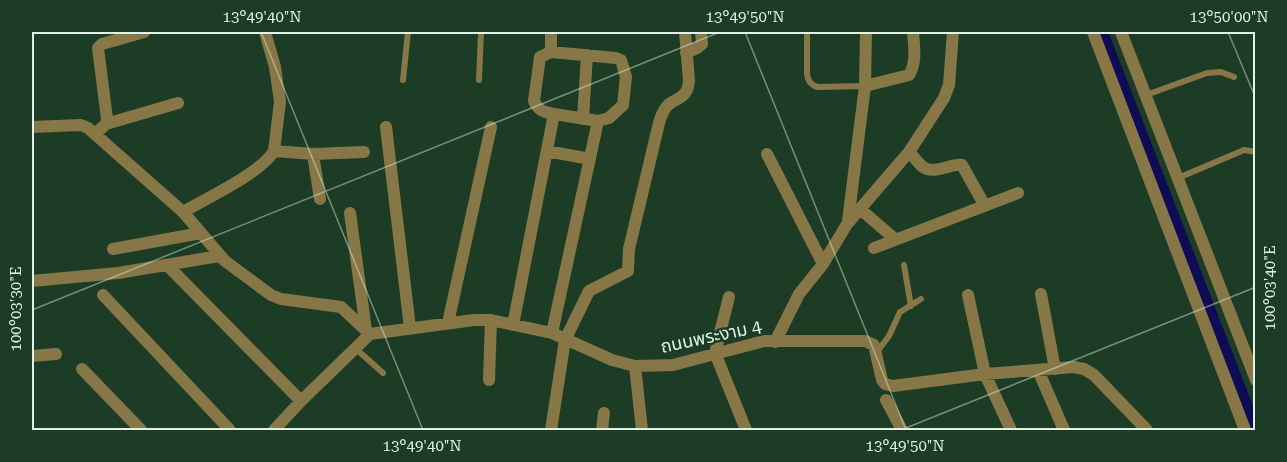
<svg xmlns="http://www.w3.org/2000/svg" width="1287" height="462" viewBox="0 0 1287 462" font-family="'Roboto Serif','Noto Sans Thai',serif">
<style>
.lines{fill:none;stroke-linecap:round;stroke-linejoin:round}
.canal{stroke:#0e0c57;stroke-width:10}
.service{stroke:#877746;stroke-width:6}
.minor{stroke:#877746;stroke-width:12}
.ticks{fill:none;stroke:#dff2e3;stroke-width:1.5;stroke-opacity:0.45}
.labels{text-anchor:middle;dominant-baseline:central;stroke-width:5;stroke-linejoin:round;paint-order:stroke}
.street-label{font-size:18px;fill:#dff2e3;stroke:#1c3c26}
.neatline{fill:none;stroke:#dff2e3;stroke-width:2}
.ticks-label{font-size:15px;text-anchor:middle;fill:#dff2e3}
</style>
<rect width="100%" height="100%" fill="#1c3c26"/>
<g class="lines">
<path class="canal" d="M 1103,32 L 1256,427"/>
<path class="service" d="M 807,32 L 807,74 C 808,81 810,84 817,87 L 865,86
M 403,80 L 408,32
M 479,80 L 481,32
M 1146,95 L 1207,73 L 1221,72 L 1234,77
M 1178,178 L 1244,150 L 1256,152
M 904,265 L 911,306
M 355,348 L 383,373
M 877,352 L 889,336 L 900,312 L 921,299"/>
<path class="minor" d="M 1093,32 L 1245,430
M 1121,32 L 1256,380
M 551,52 L 551,32
M 686,53 L 697,48 L 702,44 L 701,32
M 865,86 L 866,32
M 554,114 C 545,112 538,111 534,101 L 540,57 L 551,52 L 616,58 L 621,60 L 626,77 L 623,105 L 609,118 L 598,121
M 583,119 L 587,55
M 106,124 L 178,103
M 32,127 L 81,125 L 88,128 L 183,212 L 225,261 L 271,295 L 281,299 L 341,307 L 370,334
M 386,127 L 410,328
M 95,134 L 106,124 L 107,119 L 98,48 L 102,44 L 144,32
M 274,151 L 313,154 L 364,152
M 547,151 L 590,159
M 909,152 C 914,157 918,163 923,167 C 934,175 951,163 962,165 L 985,206
M 313,154 L 320,199
M 767,154 L 823,264
M 860,209 L 895,239
M 183,212 C 207,198 261,173 274,151 L 280,102 L 275,67 L 265,32
M 350,213 L 366,330
M 848,221 L 865,86 L 909,75 C 917,62 914,46 913,32
M 874,248 L 1018,193
M 113,249 L 201,233
M 167,265 L 301,401
M 32,281 L 118,273 L 219,256
M 1041,294 L 1055,369
M 103,295 L 230,430
M 968,295 L 985,374 L 1011,430
M 729,297 L 715,353 L 746,430
M 448,323 L 491,127
M 513,325 L 554,114 L 598,121 L 552,333
M 775,342 L 799,294 L 823,264 L 847,224 L 909,152 L 944,98 L 949,85 L 953,32
M 32,356 L 56,354
M 635,366 L 642,430
M 82,369 L 141,430
M 1038,370 L 1064,430
M 489,380 L 491,320
M 886,400 L 902,430
M 274,430 L 301,401 L 370,334 L 474,320 L 491,320 L 552,333 L 612,360 L 635,366 L 673,365 L 764,341 L 865,341 L 874,345 L 882,380 L 885,384 L 893,386 L 985,374 L 1074,367 L 1084,369 L 1094,375 L 1147,430
M 551,430 L 565,340 L 589,291 L 628,271 L 629,249 L 659,123 C 661,116 663,110 668,105 C 679,96 687,99 689,81 L 685,32
M 602,430 L 604,413"/>
</g>
<path class="ticks" d="M 261,32 L 423,430M 745,32 L 906,430M 1228,32 L 1256,99M 32,310 L 720,32M 901,430 L 1256,287"/>
<g class="labels">
<g class="street-label">
<text transform="translate(711 336) rotate(-12)">ถนนพระงาม 4</text>
</g>
</g>
<rect width="1287" height="462" fill="none" stroke="#1c3c26" stroke-width="66"/>
<rect x="33" y="33" width="1221" height="396" class="neatline"/>
<g class="ticks-label">
<text x="262" y="22">13°49'40"N</text>
<text x="745" y="22">13°49'50"N</text>
<text x="1229" y="22">13°50'00"N</text>
<text transform="translate(1270 288) rotate(-90)" y="5">100°03'40"E</text>
<text transform="translate(16 309) rotate(-90)" y="5">100°03'30"E</text>
<text x="422" y="451">13°49'40"N</text>
<text x="905" y="451">13°49'50"N</text>
</g>
</svg>
